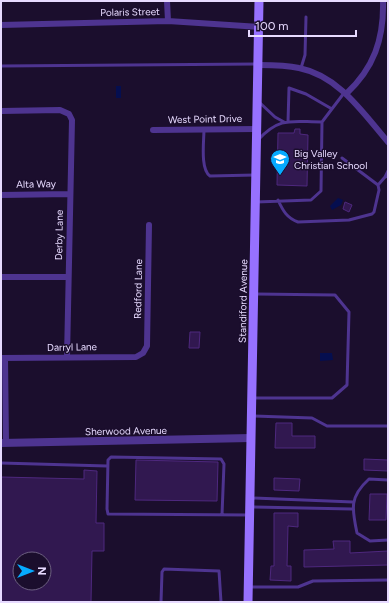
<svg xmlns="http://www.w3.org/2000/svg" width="389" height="603" viewBox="0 0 389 603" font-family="Figtree,sans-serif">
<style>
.water{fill:#050e4f}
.building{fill:#311850;stroke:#4e287e;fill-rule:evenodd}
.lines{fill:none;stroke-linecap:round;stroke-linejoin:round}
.service{stroke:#4e3490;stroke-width:3}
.minor{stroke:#4e3490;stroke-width:6}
.tertiary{stroke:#4e3490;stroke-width:8}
.secondary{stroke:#9771ff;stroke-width:9}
.labels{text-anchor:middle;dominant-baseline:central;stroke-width:3;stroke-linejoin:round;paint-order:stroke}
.street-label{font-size:10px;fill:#e7daff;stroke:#1b0e2d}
.poi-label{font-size:10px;fill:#e7daff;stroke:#1b0e2d;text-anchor:start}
</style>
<rect width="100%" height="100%" fill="#1b0e2d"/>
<path class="water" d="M 116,86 L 121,86 L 121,98 L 116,98 Z
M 338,198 L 343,200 L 341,205 L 332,210 L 330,206 Z
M 320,353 L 332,353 L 333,360 L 320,361 Z"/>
<path class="building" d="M 295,129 L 300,129 L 300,134 L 308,135 L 307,186 L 277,185 L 278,133 L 294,133 Z
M 345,202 L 352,205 L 349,212 L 343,209 Z
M 190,332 L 200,332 L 199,348 L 189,348 Z
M 276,423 L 292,423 L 292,436 L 315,436 L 315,448 L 275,448 Z
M 364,459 L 388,460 L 388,471 L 364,470 Z
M 136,460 L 218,462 L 217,501 L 135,500 Z
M 84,470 L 97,471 L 96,523 L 104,523 L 104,551 L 92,551 L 91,602 L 1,602 L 1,477 L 84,479 ZM 20,559 L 44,559 L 44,583 L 20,583 Z
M 274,478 L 300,479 L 299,491 L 274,490 Z
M 370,494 L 387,494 L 386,520 L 369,520 Z
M 274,513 L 298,513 L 298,527 L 288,526 L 287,566 L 291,566 L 291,581 L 270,580 L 271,566 L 274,566 Z
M 333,541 L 350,541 L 350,553 L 388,551 L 388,565 L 304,567 L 304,550 L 334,549 Z"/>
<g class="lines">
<path class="service" d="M 1,66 L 257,64
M 301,68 L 305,55 L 306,17
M 259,102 L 275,117 L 284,122
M 288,122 L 289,88 L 306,94 L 332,109
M 204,129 C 204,141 200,169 210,176 L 255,175
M 258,140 C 280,116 292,122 322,122
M 388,171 L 385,177 L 388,176
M 378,185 L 385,177
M 278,200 C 283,211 287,218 298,222 L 349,220 L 372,214 L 374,212 L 379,190 L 378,185 L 342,158
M 256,202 L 311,200 L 321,191 L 322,122 L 344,93
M 254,398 L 332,398 L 347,385 L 349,312 L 335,295 L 256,294
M 253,416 L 312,418 L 327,426 L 388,426
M 1,463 L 107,466
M 388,480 L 369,479 C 349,497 352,509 357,533 L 370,541 L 388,540
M 251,498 L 353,502
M 252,507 L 352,509
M 222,515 L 224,464 L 221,459 L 111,457 L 108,460 L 107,509 L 108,514 L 249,515
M 249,587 L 298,587 L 313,581 L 388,580
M 161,602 L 162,572 L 164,569 L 219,571 L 221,602"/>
<path class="minor" d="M 167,1 L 168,21
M 1,25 L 168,21 L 259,27
M 259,65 C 272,65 286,65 299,68 C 339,76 363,113 388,142
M 346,94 C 374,68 384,39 383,1
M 1,111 L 60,110 L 69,114 L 72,120 L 67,357
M 153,130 L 258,129
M 1,195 L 70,194
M 1,277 L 68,277
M 1,358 L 136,357 L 143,353 L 147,346 L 149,225
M 5,358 L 6,443"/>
<path class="tertiary" d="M 1,443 L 251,438"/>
<path class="secondary" d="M 248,602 L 259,1"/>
</g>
<defs>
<g id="school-pin" transform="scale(1)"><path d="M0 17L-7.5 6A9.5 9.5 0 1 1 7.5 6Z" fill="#06aaff" stroke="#1b0e2d"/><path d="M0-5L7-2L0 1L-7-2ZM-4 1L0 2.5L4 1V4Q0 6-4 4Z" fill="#fff"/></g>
</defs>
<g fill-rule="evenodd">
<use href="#school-pin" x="280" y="159"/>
</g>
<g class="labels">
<g class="street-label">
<text transform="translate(130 12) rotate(-1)">Polaris Street</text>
<text transform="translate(205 119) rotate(-1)">West Point Drive</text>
<text transform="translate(36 184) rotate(-1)">Alta Way</text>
<text transform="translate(59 235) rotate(-89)">Derby Lane</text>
<text transform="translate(138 289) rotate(-89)">Redford Lane</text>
<text transform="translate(243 301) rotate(-89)">Standiford Avenue</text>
<text transform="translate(72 347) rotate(-1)">Darryl Lane</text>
<text transform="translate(126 431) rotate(-1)">Sherwood Avenue</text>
</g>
<g class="poi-label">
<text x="294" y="153">Big Valley<tspan x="294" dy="12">Christian School</tspan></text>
</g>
</g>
<rect width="389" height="603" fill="none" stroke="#e7daff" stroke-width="4"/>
<g transform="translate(32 571) rotate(90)"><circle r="19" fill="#1b0e2d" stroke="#6d6081"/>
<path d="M0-3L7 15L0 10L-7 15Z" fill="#06aaff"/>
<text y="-6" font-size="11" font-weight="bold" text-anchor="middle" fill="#e7daff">N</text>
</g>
<path d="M249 30v6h107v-6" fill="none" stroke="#e7daff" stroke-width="2"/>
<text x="255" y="30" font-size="12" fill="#e7daff" stroke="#1b0e2d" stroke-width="3" paint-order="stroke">100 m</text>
</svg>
